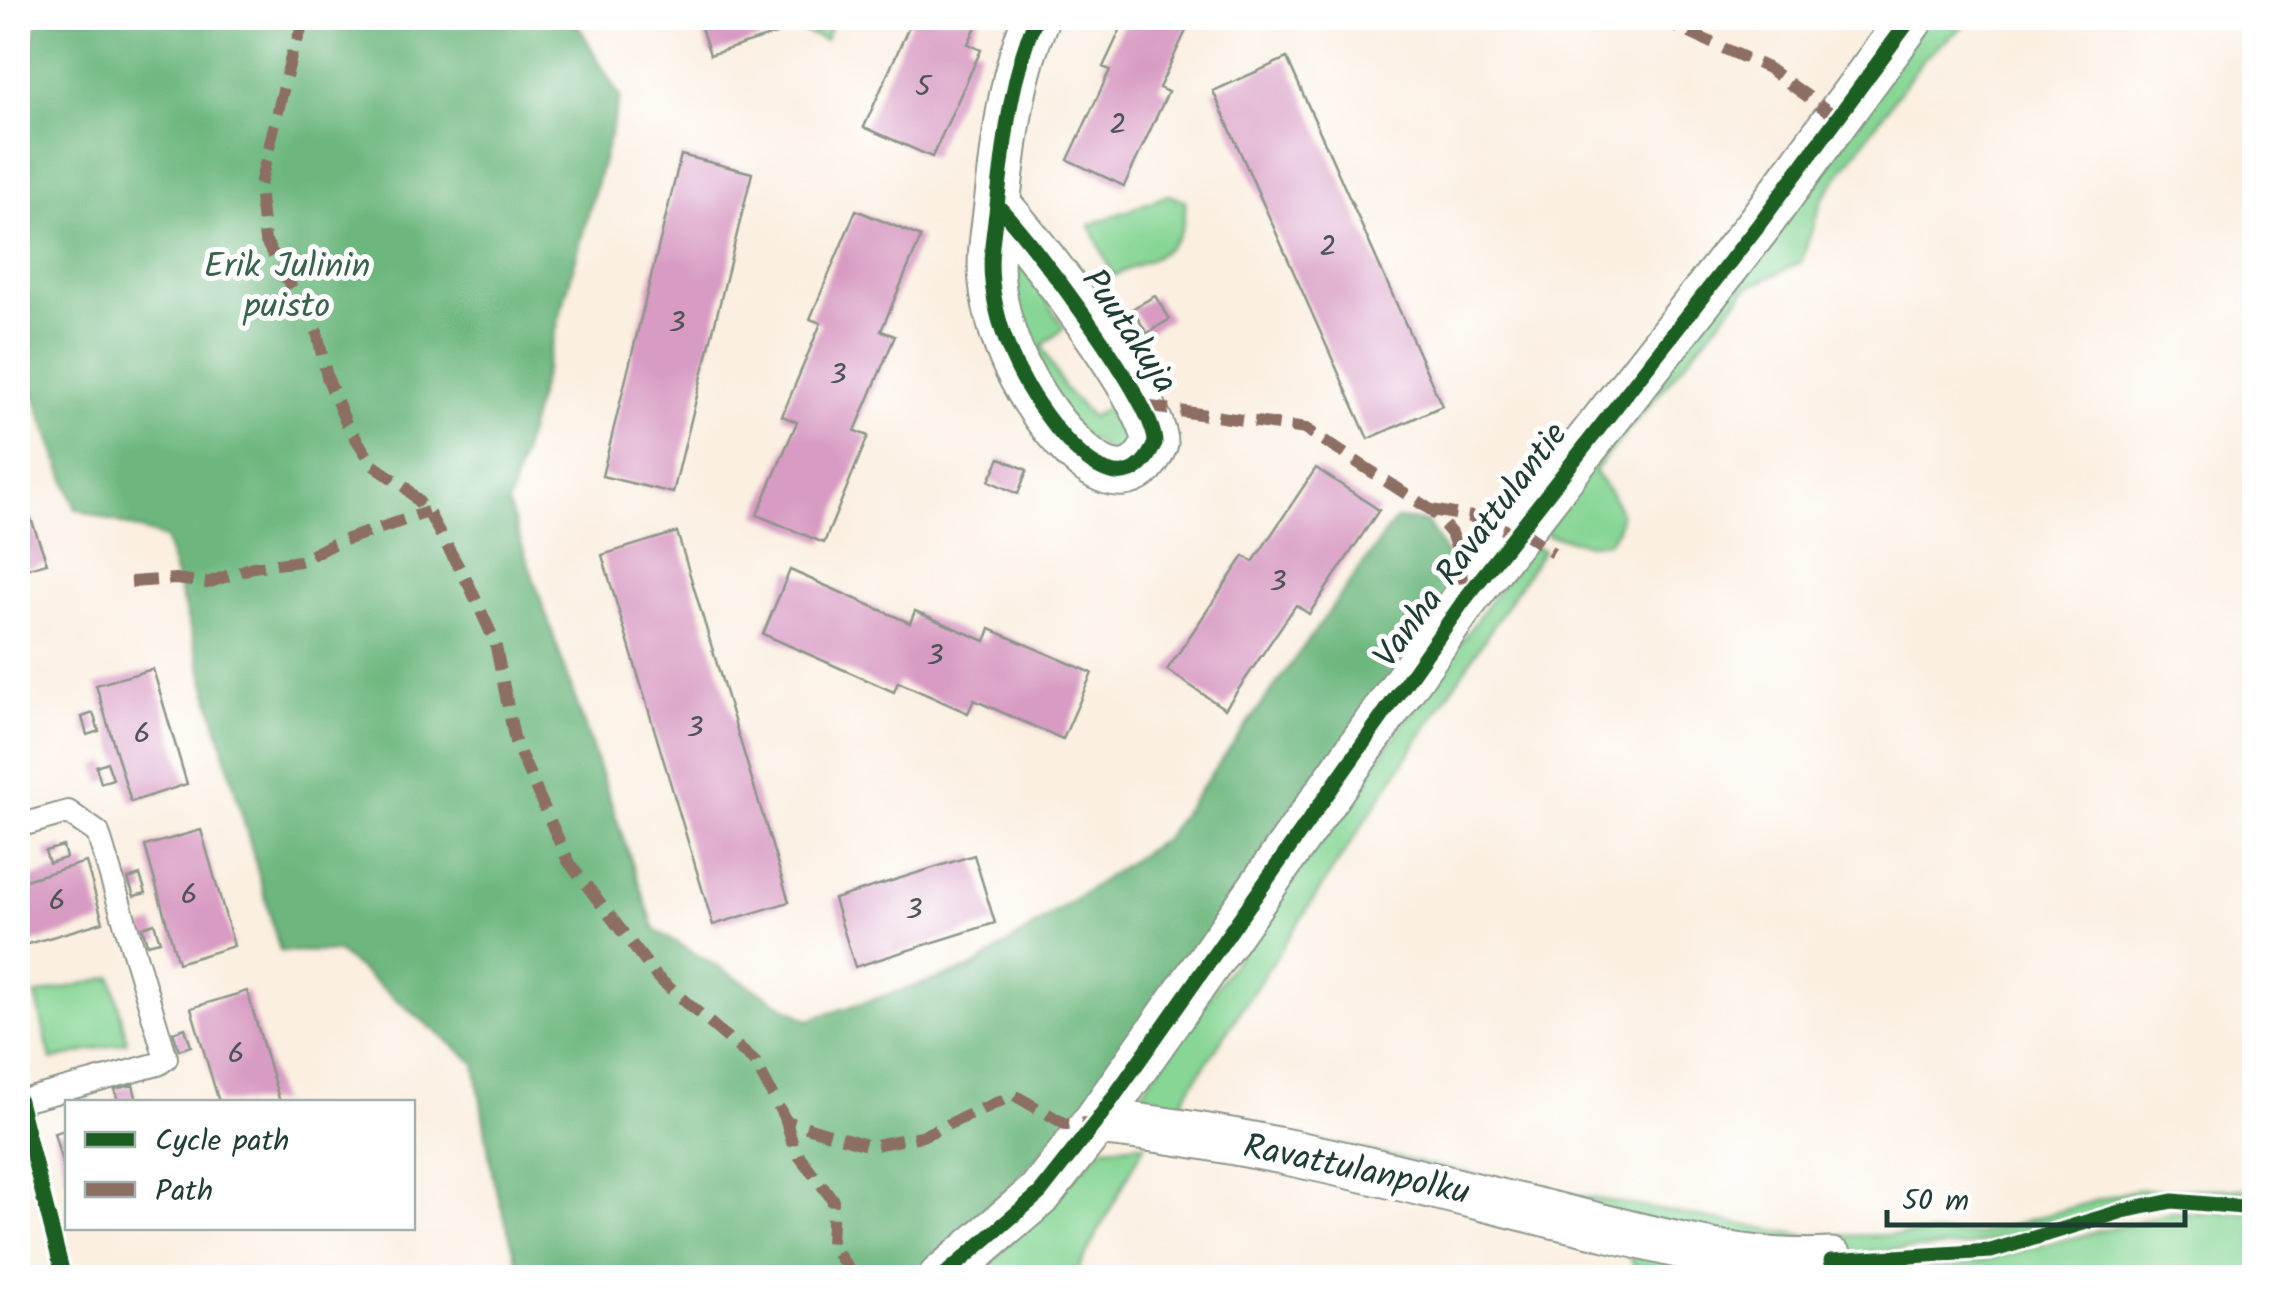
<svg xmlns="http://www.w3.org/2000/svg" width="2272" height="1295" viewBox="0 0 2272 1295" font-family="Kalam,sans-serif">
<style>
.green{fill:#87d695;stroke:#538a64;stroke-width:2.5}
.forest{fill:#6db77e;stroke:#467a59;stroke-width:2.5}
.building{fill:#d89bc3}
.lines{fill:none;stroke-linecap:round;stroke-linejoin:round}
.service-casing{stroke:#8c968a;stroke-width:26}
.minor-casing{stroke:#8c968a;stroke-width:49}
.service{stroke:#fff;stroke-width:22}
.minor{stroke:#fff;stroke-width:45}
.quiet{stroke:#8d6e63;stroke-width:12;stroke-dasharray:25 12;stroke-linecap:butt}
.cycleway-casing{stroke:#fff;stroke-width:21}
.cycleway{stroke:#1b5e20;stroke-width:15}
.labels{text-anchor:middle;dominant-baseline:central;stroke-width:10;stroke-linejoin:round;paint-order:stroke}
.number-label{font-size:30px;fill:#4d5458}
.park-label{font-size:35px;fill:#39634c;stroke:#fff}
.street-label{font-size:35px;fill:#1f3d34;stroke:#fff}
</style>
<rect width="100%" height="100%" fill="#fff"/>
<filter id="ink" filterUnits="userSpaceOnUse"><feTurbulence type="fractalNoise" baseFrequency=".01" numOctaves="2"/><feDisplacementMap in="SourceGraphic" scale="20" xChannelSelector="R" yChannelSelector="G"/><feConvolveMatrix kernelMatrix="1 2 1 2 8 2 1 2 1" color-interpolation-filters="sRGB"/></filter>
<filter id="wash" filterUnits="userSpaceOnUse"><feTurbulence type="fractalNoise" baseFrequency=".0048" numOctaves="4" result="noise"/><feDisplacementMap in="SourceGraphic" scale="40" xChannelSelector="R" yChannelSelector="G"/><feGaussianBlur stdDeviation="2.25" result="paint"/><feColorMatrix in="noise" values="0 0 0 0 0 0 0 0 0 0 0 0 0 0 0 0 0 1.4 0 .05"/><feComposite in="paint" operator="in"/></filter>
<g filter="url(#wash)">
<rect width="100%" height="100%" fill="#faefe0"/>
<path class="green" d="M 791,18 L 834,18 L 825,40 L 795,29 Z
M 1923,18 L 1973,18 L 1924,58 L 1822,199 L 1801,262 L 1748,287 L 1594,471 C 1613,498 1633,514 1608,542 L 1589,544 L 1548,535 L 1546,517 Z
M 1168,195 L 1185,201 C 1188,251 1152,257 1113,276 L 1090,225 Z
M 1019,257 L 1064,328 L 1042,346 L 1064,388 L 1092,417 L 1119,400 L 1135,441 L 1128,455 L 1109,452 L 1071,427 L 1009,308 L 1013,259 Z
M 1530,545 L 1543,550 L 1182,1100 L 1190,1113 L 1540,1189 L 1809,1236 L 1979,1234 L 2134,1190 L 2254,1189 L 2254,1198 L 2168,1196 L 1968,1246 L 1798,1256 L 1147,1114 L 1136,1100 Z
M 112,977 L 127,1042 L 51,1060 L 36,995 Z
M 1145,1144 L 1074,1277 L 976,1278 L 1104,1147 Z
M 2174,1212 L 2254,1213 L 2254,1277 L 1823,1278 L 1954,1268 Z
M 1627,1252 L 1754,1277 L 1640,1277 Z"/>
<path class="forest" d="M 39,18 L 574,18 L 620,98 L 508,505 L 655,930 L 808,1020 L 972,968 L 1165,838 L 1396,519 L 1427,522 L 1447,556 L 1449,592 L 1094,1096 L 948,1254 L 911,1277 L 522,1277 L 493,1178 L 475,1063 L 338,952 L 280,951 L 165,538 L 76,509 L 18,351 L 18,91 Z"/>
<g id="blocks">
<path class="building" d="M 698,18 L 771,18 L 776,34 L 710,55 Z
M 901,18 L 980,18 L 968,44 L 981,50 L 932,157 L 864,127 L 911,22 Z
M 1126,18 L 1192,18 L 1159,88 L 1168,92 L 1124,186 L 1068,160 L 1110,70 L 1103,67 Z
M 1287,58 L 1442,406 L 1368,439 L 1213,91 Z
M 681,155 L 752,173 L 673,493 L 602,476 Z
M 856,210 L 921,237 L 881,331 L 895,336 L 855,431 L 868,436 L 824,543 L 757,515 L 797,422 L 782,416 L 821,323 L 810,319 Z
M 1155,296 L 1170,319 L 1147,333 L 1132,309 Z
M 1000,458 L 1027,470 L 1018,494 L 989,481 Z
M 1316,468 L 1379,510 L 1309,614 L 1296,605 L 1225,709 L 1167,670 L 1244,556 L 1253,562 Z
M 18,483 L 47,563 L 18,571 Z
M 677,532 L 789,902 L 713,925 L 602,555 Z
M 790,570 L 910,623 L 915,611 L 985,641 L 990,629 L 1092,673 L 1063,739 L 974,700 L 968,713 L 898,682 L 894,692 L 763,634 Z
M 153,669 L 187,784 L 131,802 L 96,685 Z
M 93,713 L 99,731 L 87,735 L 82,717 Z
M 107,762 L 113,779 L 101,783 L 96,766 Z
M 201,830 L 234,946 L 178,963 L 145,846 Z
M 63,846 L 66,858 L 49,863 L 45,851 Z
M 974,855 L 995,923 L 855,967 L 834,899 Z
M 86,862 L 103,922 L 18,947 L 18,882 Z
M 140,875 L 146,893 L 134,896 L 128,879 Z
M 154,923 L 160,941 L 147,944 L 142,927 Z
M 247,991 L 280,1102 L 219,1102 L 191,1008 Z
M 185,1028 L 191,1046 L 179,1050 L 173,1032 Z
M 133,1085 L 136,1097 L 118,1102 L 115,1089 Z
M 68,1129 L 68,1177 L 66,1177 L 54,1133 Z"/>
</g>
</g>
<g filter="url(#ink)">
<use href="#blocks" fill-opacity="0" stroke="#8c968a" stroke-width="2.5"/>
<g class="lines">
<g class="service-casing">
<path id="service" d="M 18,826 L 68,812 L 98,833 L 166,1058 L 158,1064 L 19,1102"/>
</g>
<g class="minor-casing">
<path id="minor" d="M 997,205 C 1030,239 1156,403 1155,443 C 1119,526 1042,416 1022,377 C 1007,350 995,313 992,282 C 989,256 994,231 997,205 C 1005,140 1010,78 1036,18
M 1096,1122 C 1253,1137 1408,1180 1561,1217 C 1648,1237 1742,1267 1831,1261
M 941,1278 L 1040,1193 L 1096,1122 L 1465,599 L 1757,227 L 1911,18"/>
</g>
<use href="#service" class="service"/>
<use href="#minor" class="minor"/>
<path class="quiet" d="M 306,18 L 292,53 L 259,189 L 265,240 L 317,332 L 327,377 L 346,423 L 373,465 L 406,488 L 428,512 L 470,587 L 495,642 L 515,742 L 568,861 L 657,977 L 755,1062 L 786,1121 L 870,1146 L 922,1136 L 1014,1095 L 1067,1125 L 1096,1122
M 1656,18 L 1768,68 L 1839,119
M 1144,406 L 1306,429 L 1431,510 L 1451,533 L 1458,552 L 1465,599
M 1431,510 L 1472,517 L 1516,534
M 1519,529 L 1553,553
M 131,582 L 176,579 L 207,583 L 253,567 L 300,561 L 333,544 L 428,512
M 786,1121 L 794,1149 L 833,1200 L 831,1244 L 855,1278"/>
<g class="cycleway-casing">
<path id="cycleway" d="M 997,205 C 1030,239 1156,403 1155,443 C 1119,526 1042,416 1022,377 C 1007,350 995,313 992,282 C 989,256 994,231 997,205 C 1005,140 1010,78 1036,18
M 18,1097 L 64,1278
M 1831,1261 L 1991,1251 L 2123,1211 L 2173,1201 L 2254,1208
M 941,1278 L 1040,1193 L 1096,1122 L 1465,599 L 1757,227 L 1911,18"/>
</g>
<use href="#cycleway" class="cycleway"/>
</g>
</g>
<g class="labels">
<g class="number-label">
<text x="923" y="88">5</text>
<text x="1118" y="126">2</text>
<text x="1328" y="248">2</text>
<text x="677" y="324">3</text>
<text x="838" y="376">3</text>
<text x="1278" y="583">3</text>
<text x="935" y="657">3</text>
<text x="695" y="729">3</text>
<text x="142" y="735">6</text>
<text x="189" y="896">6</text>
<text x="57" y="902">6</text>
<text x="914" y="911">3</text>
<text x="236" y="1055">6</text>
</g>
<g class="park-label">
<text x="287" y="268">Erik Julinin<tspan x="287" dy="40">puisto</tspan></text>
</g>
<g class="street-label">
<text transform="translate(1128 332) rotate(56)">Puutakuja</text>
<text transform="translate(1472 546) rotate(-53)">Vanha Ravattulantie</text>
<text transform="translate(1356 1171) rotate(12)">Ravattulanpolku</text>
</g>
</g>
<rect width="2272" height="1295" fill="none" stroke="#fff" stroke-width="60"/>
<rect x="65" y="1100" width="350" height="130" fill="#ffffff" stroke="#a5b1ae" stroke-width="2.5"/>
<rect x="85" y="1132" width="50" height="15" fill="#1b5e20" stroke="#a5b1ae" stroke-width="2.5"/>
<text x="155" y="1150" font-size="30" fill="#1f3d34">Cycle path</text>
<rect x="85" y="1182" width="50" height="15" fill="#8d6e63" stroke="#a5b1ae" stroke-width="2.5"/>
<text x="155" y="1200" font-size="30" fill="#1f3d34">Path</text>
<path d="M1887 1210v15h298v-15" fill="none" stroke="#1f3d34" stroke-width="5"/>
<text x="1902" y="1210" font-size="30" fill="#1f3d34" stroke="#ffffff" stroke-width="8" paint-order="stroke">50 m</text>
</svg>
